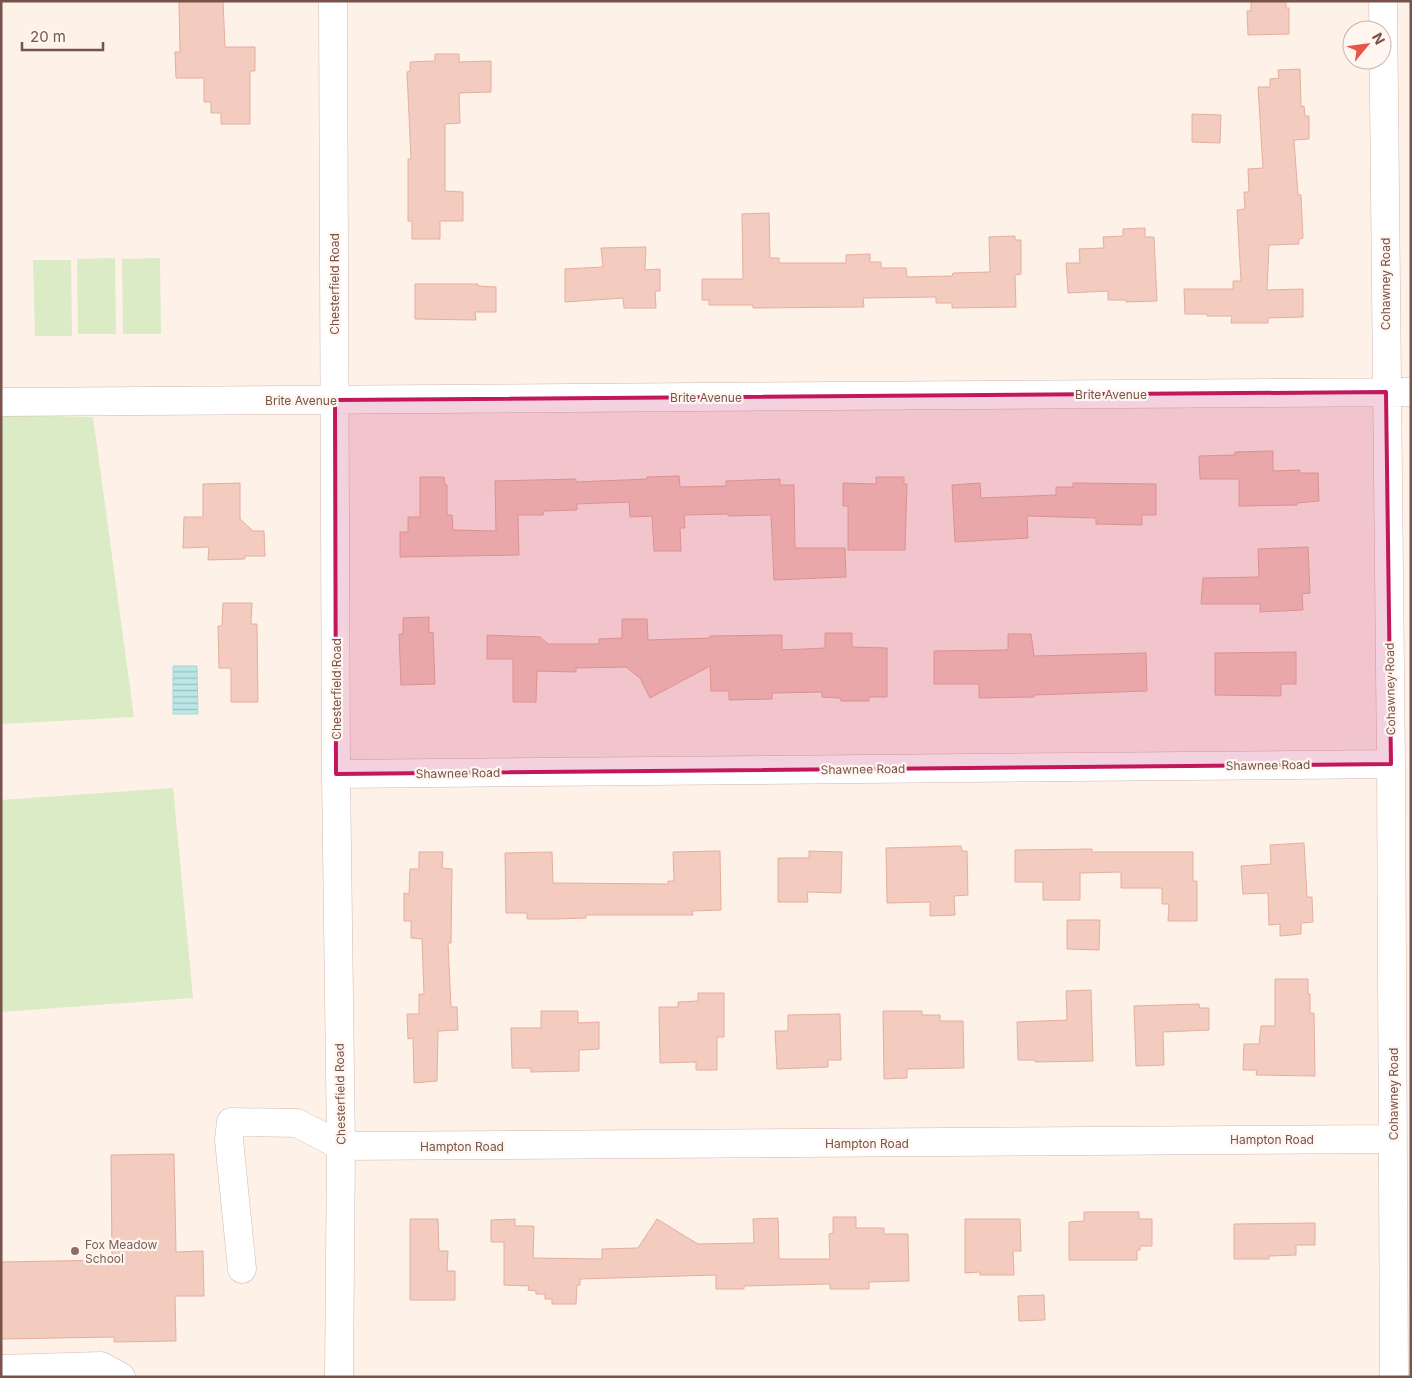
<svg xmlns="http://www.w3.org/2000/svg" width="1412" height="1378" viewBox="0 0 1412 1378" font-family="Inter,sans-serif">
<style>
.green{fill:#dbebc5}
.water{fill:url(#water-rules);stroke:#a1dad9}
.building{fill:#f3cbbf;stroke:#e6ae9f}
.lines{fill:none;stroke-linecap:round;stroke-linejoin:round}
.minor-casing{stroke:#d2b9af;stroke-width:29}
.minor{stroke:#fff;stroke-width:28}
.marked{fill:#c2185b;fill-opacity:0.2;stroke:#c2185b;stroke-width:4;stroke-linejoin:round}
.education-dot{fill:#8d6e63;stroke:#fff6ef;stroke-width:2}
.labels{text-anchor:middle;dominant-baseline:central;stroke-width:4.5;stroke-linejoin:round;paint-order:stroke}
.street-label{font-size:12px;fill:#78534b;stroke:#fff6ef}
.education-label{font-size:12px;fill:#785e54;stroke:#fff6ef;text-anchor:start}
</style>
<defs>
<pattern id="water-rules" width="6" height="5" patternUnits="userSpaceOnUse" patternTransform="scale(1.25)"><rect width="6" height="5" fill="#bbe7e6"/><path d="M0 2.5h6" fill="none" stroke="#9dbebc"/></pattern>
</defs>
<rect width="100%" height="100%" fill="#fdf1e8"/>
<path class="green" d="M 115,258 L 116,334 L 78,334 L 77,259 Z
M 160,258 L 161,334 L 123,334 L 122,259 Z
M 33,260 L 71,260 L 72,336 L 35,336 Z
M 1,415 L 93,417 L 134,717 L 1,724 Z
M 173,788 L 193,998 L 1,1012 L 1,800 Z"/>
<path class="water" d="M 173,666 L 197,666 L 198,714 L 173,714 Z"/>
<path class="building" d="M 179,1 L 223,1 L 225,47 L 255,47 L 255,71 L 250,71 L 250,124 L 221,124 L 221,113 L 211,113 L 211,102 L 204,102 L 204,78 L 176,78 L 175,52 L 180,52 Z
M 1251,1 L 1286,1 L 1286,8 L 1289,8 L 1289,34 L 1248,35 L 1247,11 L 1251,11 Z
M 435,54 L 459,54 L 459,62 L 491,61 L 491,92 L 459,93 L 460,123 L 445,124 L 445,191 L 463,192 L 463,221 L 440,221 L 440,239 L 412,239 L 412,221 L 408,221 L 408,159 L 411,159 L 407,72 L 410,71 L 410,62 L 435,61 Z
M 1300,69 L 1301,107 L 1304,106 L 1305,116 L 1309,116 L 1309,139 L 1294,140 L 1298,195 L 1301,195 L 1303,238 L 1299,239 L 1299,244 L 1269,245 L 1267,290 L 1303,289 L 1303,317 L 1268,318 L 1268,323 L 1231,323 L 1232,316 L 1207,316 L 1207,314 L 1185,314 L 1184,289 L 1233,289 L 1233,281 L 1241,281 L 1237,210 L 1245,209 L 1244,192 L 1249,192 L 1248,169 L 1263,168 L 1258,87 L 1270,87 L 1270,79 L 1279,78 L 1278,70 Z
M 1192,114 L 1221,115 L 1220,143 L 1192,142 Z
M 769,213 L 770,258 L 779,258 L 779,263 L 846,263 L 846,255 L 870,254 L 870,262 L 881,262 L 881,268 L 906,268 L 907,277 L 952,276 L 953,273 L 990,272 L 989,237 L 1015,236 L 1015,240 L 1021,240 L 1021,274 L 1015,275 L 1016,307 L 952,308 L 952,303 L 936,303 L 936,297 L 863,298 L 864,307 L 753,308 L 753,305 L 709,305 L 709,300 L 702,300 L 702,279 L 743,279 L 742,214 Z
M 1145,228 L 1145,237 L 1154,237 L 1157,301 L 1126,302 L 1126,300 L 1108,300 L 1108,291 L 1068,293 L 1066,263 L 1080,263 L 1079,249 L 1104,248 L 1103,237 L 1123,236 L 1123,229 Z
M 646,247 L 645,270 L 660,269 L 660,291 L 655,291 L 656,308 L 624,308 L 623,298 L 565,302 L 565,269 L 603,267 L 601,248 Z
M 415,284 L 478,284 L 478,286 L 496,287 L 496,312 L 475,312 L 476,320 L 415,319 Z
M 1273,451 L 1273,471 L 1300,470 L 1300,473 L 1318,473 L 1319,501 L 1297,503 L 1297,505 L 1239,506 L 1239,479 L 1200,479 L 1199,456 L 1235,455 L 1235,452 Z
M 679,476 L 680,487 L 726,486 L 726,481 L 780,479 L 780,485 L 794,485 L 795,548 L 845,548 L 846,577 L 774,580 L 771,515 L 728,516 L 728,514 L 684,515 L 685,528 L 680,528 L 681,551 L 654,551 L 652,516 L 630,517 L 629,502 L 577,504 L 577,510 L 544,511 L 543,515 L 518,515 L 519,555 L 400,557 L 400,532 L 408,532 L 408,517 L 420,517 L 420,477 L 444,477 L 445,485 L 447,485 L 447,515 L 452,515 L 453,530 L 496,531 L 495,481 L 576,479 L 576,482 L 647,479 L 647,477 Z
M 876,477 L 904,477 L 904,484 L 907,484 L 905,550 L 848,550 L 848,506 L 843,506 L 843,483 L 876,484 Z
M 240,483 L 240,519 L 253,531 L 264,531 L 265,556 L 245,556 L 245,559 L 208,560 L 209,547 L 183,548 L 184,517 L 203,517 L 203,484 Z
M 980,483 L 981,498 L 1056,495 L 1056,487 L 1073,487 L 1073,483 L 1156,484 L 1156,515 L 1142,515 L 1142,525 L 1096,524 L 1096,518 L 1027,516 L 1028,538 L 955,542 L 952,485 Z
M 1308,547 L 1310,593 L 1302,594 L 1303,610 L 1260,612 L 1260,604 L 1201,604 L 1203,578 L 1259,577 L 1258,549 Z
M 223,603 L 252,603 L 251,624 L 257,624 L 258,702 L 231,702 L 231,668 L 219,668 L 218,626 L 222,626 Z
M 429,617 L 429,633 L 433,632 L 435,684 L 401,685 L 399,634 L 403,634 L 403,618 Z
M 622,619 L 647,619 L 648,640 L 710,638 L 710,636 L 782,635 L 782,650 L 825,648 L 825,633 L 852,633 L 852,647 L 887,648 L 887,697 L 869,697 L 869,701 L 841,701 L 840,698 L 822,697 L 822,692 L 772,693 L 772,699 L 729,700 L 729,691 L 711,691 L 710,666 L 650,698 L 640,678 L 626,667 L 576,668 L 576,672 L 537,671 L 536,702 L 513,702 L 513,659 L 487,659 L 487,635 L 540,637 L 548,644 L 599,644 L 599,639 L 622,638 Z
M 1008,634 L 1031,634 L 1034,656 L 1146,653 L 1147,691 L 1034,695 L 1034,697 L 979,698 L 979,684 L 934,684 L 934,651 L 1008,650 Z
M 1296,652 L 1296,684 L 1281,684 L 1281,696 L 1215,695 L 1215,653 Z
M 1304,843 L 1307,897 L 1312,897 L 1313,922 L 1301,923 L 1301,934 L 1280,936 L 1280,924 L 1269,925 L 1268,893 L 1243,894 L 1241,866 L 1271,864 L 1270,845 Z
M 961,846 L 962,851 L 967,851 L 968,895 L 954,896 L 955,915 L 930,916 L 930,902 L 887,903 L 886,848 Z
M 1092,849 L 1092,852 L 1193,852 L 1193,881 L 1197,881 L 1197,921 L 1168,921 L 1169,904 L 1162,904 L 1162,888 L 1121,888 L 1121,872 L 1080,873 L 1080,900 L 1043,900 L 1043,882 L 1015,882 L 1015,850 Z
M 720,851 L 721,910 L 692,911 L 693,915 L 586,915 L 586,918 L 556,919 L 527,919 L 527,913 L 506,913 L 505,853 L 552,852 L 553,883 L 668,884 L 668,881 L 674,881 L 673,852 Z
M 809,851 L 842,852 L 841,893 L 807,892 L 808,902 L 778,902 L 778,858 L 809,858 Z
M 419,852 L 443,852 L 442,868 L 452,869 L 451,943 L 448,943 L 451,1007 L 457,1007 L 458,1030 L 438,1031 L 437,1081 L 414,1083 L 413,1038 L 408,1039 L 407,1014 L 419,1014 L 419,994 L 424,994 L 422,939 L 411,938 L 411,921 L 404,921 L 404,893 L 409,894 L 410,869 L 419,869 Z
M 1067,920 L 1100,920 L 1099,950 L 1067,949 Z
M 1275,979 L 1308,979 L 1308,994 L 1310,994 L 1310,1013 L 1314,1013 L 1315,1076 L 1256,1075 L 1257,1070 L 1243,1070 L 1244,1044 L 1259,1044 L 1261,1026 L 1275,1026 Z
M 1091,990 L 1093,1061 L 1035,1062 L 1035,1060 L 1018,1060 L 1017,1022 L 1067,1020 L 1066,991 Z
M 698,993 L 724,993 L 724,1037 L 717,1037 L 717,1070 L 696,1070 L 696,1062 L 660,1063 L 659,1007 L 678,1007 L 678,1002 L 698,1001 Z
M 1199,1004 L 1200,1008 L 1209,1008 L 1209,1030 L 1163,1032 L 1164,1065 L 1136,1066 L 1134,1006 Z
M 541,1011 L 578,1011 L 578,1023 L 599,1022 L 599,1049 L 579,1050 L 579,1071 L 531,1072 L 531,1068 L 512,1068 L 511,1028 L 541,1028 Z
M 883,1011 L 922,1011 L 922,1015 L 940,1015 L 940,1021 L 963,1021 L 964,1068 L 907,1069 L 907,1078 L 884,1079 Z
M 840,1014 L 841,1060 L 828,1060 L 828,1067 L 777,1069 L 775,1031 L 788,1031 L 788,1015 Z
M 174,1154 L 176,1252 L 203,1251 L 204,1296 L 175,1296 L 176,1341 L 114,1342 L 114,1337 L 1,1339 L 1,1262 L 112,1260 L 111,1155 Z
M 1084,1212 L 1139,1212 L 1139,1219 L 1152,1219 L 1152,1246 L 1140,1246 L 1140,1250 L 1137,1250 L 1137,1260 L 1069,1260 L 1069,1222 L 1084,1221 Z
M 833,1217 L 856,1217 L 856,1228 L 884,1228 L 884,1234 L 908,1234 L 909,1281 L 869,1282 L 869,1289 L 830,1289 L 830,1284 L 744,1286 L 744,1289 L 716,1289 L 716,1275 L 580,1279 L 580,1285 L 577,1285 L 576,1304 L 552,1304 L 552,1299 L 545,1299 L 545,1294 L 536,1294 L 536,1291 L 528,1290 L 529,1286 L 504,1285 L 504,1242 L 491,1242 L 491,1220 L 515,1219 L 515,1226 L 534,1226 L 533,1258 L 602,1259 L 602,1249 L 638,1248 L 657,1219 L 698,1244 L 754,1243 L 753,1219 L 778,1218 L 779,1259 L 830,1259 L 829,1234 L 833,1233 Z
M 410,1219 L 438,1219 L 439,1251 L 448,1251 L 447,1271 L 455,1271 L 455,1300 L 410,1300 Z
M 965,1219 L 1020,1219 L 1021,1251 L 1013,1251 L 1014,1275 L 980,1275 L 980,1272 L 965,1273 Z
M 1315,1223 L 1315,1245 L 1296,1245 L 1296,1255 L 1269,1256 L 1269,1259 L 1234,1259 L 1234,1224 Z
M 1044,1295 L 1045,1320 L 1019,1321 L 1018,1296 Z"/>
<g class="lines">
<g class="minor-casing">
<path id="minor" d="M 333,1 L 336,774 L 341,1146 L 339,1377
M 1383,1 L 1391,764 L 1394,1377
M 1,402 L 1411,392
M 336,774 L 1391,764
M 242,1269 L 229,1140 L 231,1122 L 297,1123 L 341,1146 L 1393,1139
M 1,1369 L 101,1366 L 121,1377"/>
</g>
<use href="#minor" class="minor"/>
</g>
<path class="marked" d="M 1386,392 L 1391,764 L 336,774 L 335,400 Z"/>
<circle class="education-dot" cx="75" cy="1251" r="5"/>
<g class="labels">
<g class="street-label">
<text transform="translate(334 284) rotate(-90)">Chesterfield Road</text>
<text transform="translate(1385 284) rotate(-90)">Cohawney Road</text>
<text x="1111" y="394">Brite Avenue</text>
<text x="706" y="397">Brite Avenue</text>
<text x="301" y="400">Brite Avenue</text>
<text transform="translate(336 689) rotate(-90)">Chesterfield Road</text>
<text transform="translate(1390 689) rotate(-91)">Cohawney Road</text>
<text transform="translate(1268 765) rotate(-1)">Shawnee Road</text>
<text transform="translate(863 769) rotate(-1)">Shawnee Road</text>
<text transform="translate(458 773) rotate(-1)">Shawnee Road</text>
<text transform="translate(340 1094) rotate(-91)">Chesterfield Road</text>
<text transform="translate(1393 1094) rotate(-90)">Cohawney Road</text>
<text x="1272" y="1139">Hampton Road</text>
<text x="867" y="1143">Hampton Road</text>
<text x="462" y="1146">Hampton Road</text>
</g>
<g class="education-label">
<text x="85" y="1244">Fox Meadow<tspan x="85" dy="14">School</tspan></text>
</g>
</g>
<rect width="1412" height="1378" fill="none" stroke="#78534b" stroke-width="5"/>
<g transform="translate(1367 45) rotate(61)"><circle r="24" fill="#fff6ef" stroke="#c9b5ad"/>
<path d="M0-4L9 19L0 12L-9 19Z" fill="#e9544b"/>
<text y="-8" font-size="14" font-weight="bold" text-anchor="middle" fill="#78534b">N</text>
</g>
<path d="M22 42v8h81v-8" fill="none" stroke="#78534b" stroke-width="2.5"/>
<text x="30" y="42" font-size="15" fill="#78534b" stroke="#fff6ef" stroke-width="4" paint-order="stroke">20 m</text>
</svg>
